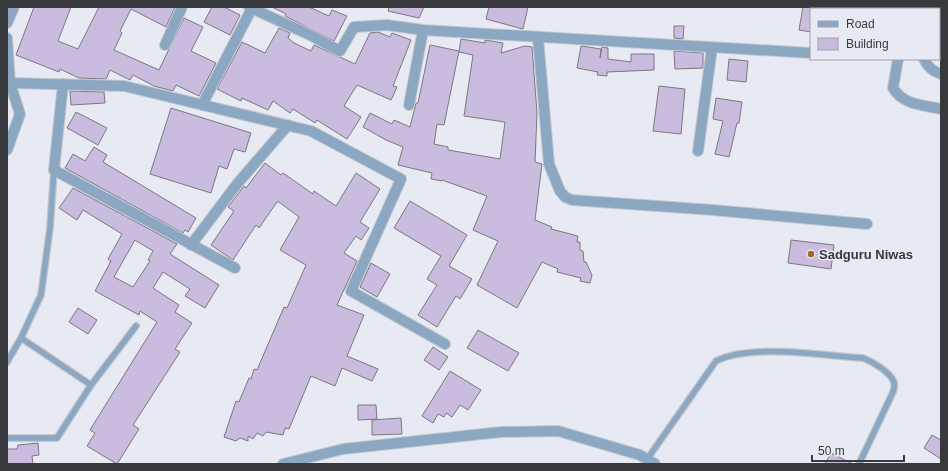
<svg xmlns="http://www.w3.org/2000/svg" width="948" height="471" viewBox="0 0 948 471" font-family="Helvetica,sans-serif">
<style>
.building{fill:#cabcde;stroke:#7b7880;fill-rule:evenodd}
.lines{fill:none;stroke-linecap:round;stroke-linejoin:round}
.lane-casing{stroke:#c4c7ce;stroke-width:8}
.street-casing{stroke:#c4c7ce;stroke-width:12}
.lane{stroke:#8ba7c1;stroke-width:5.5}
.street{stroke:#8ba7c1;stroke-width:10}
.poi-dot{fill:#a3642b;stroke:#e7eaf3;stroke-width:1.5}
.labels{text-anchor:middle;dominant-baseline:central;stroke-width:3;stroke-linejoin:round;paint-order:stroke}
.poi-label{font-size:13px;font-weight:bold;fill:#38393c;stroke:#e7eaf3;text-anchor:start}
</style>
<rect width="100%" height="100%" fill="#e7eaf3"/>
<path class="building" d="M 34,7 L 71,7 L 58,41 L 78,49 L 99,7 L 175,7 L 166,27 L 131,9 L 120,31 L 122,33 L 114,50 L 159,70 L 184,18 L 203,27 L 191,51 L 216,63 L 199,96 L 176,85 L 173,91 L 154,86 L 133,75 L 130,80 L 110,70 L 106,79 L 79,78 L 60,69 L 59,72 L 16,55 Z
M 212,7 L 224,7 L 240,15 L 230,35 L 204,22 Z
M 272,7 L 309,7 L 329,16 L 332,10 L 347,16 L 334,41 L 285,16 L 286,14 Z
M 389,7 L 424,7 L 419,18 L 388,11 Z
M 489,7 L 528,7 L 523,29 L 486,19 Z
M 803,7 L 811,7 L 811,32 L 799,30 Z
M 674,26 L 684,26 L 683,39 L 674,38 Z
M 279,28 L 290,33 L 288,38 L 294,43 L 311,51 L 314,45 L 355,64 L 370,33 L 378,32 L 390,37 L 392,33 L 411,40 L 393,86 L 397,87 L 391,100 L 357,85 L 344,106 L 361,117 L 347,139 L 317,120 L 315,123 L 293,109 L 290,113 L 273,101 L 268,110 L 242,98 L 241,101 L 217,89 L 242,42 L 265,53 Z
M 461,39 L 485,43 L 485,40 L 503,43 L 501,53 L 525,46 L 532,47 L 537,113 L 535,162 L 542,164 L 535,220 L 552,227 L 551,229 L 578,236 L 577,242 L 580,242 L 580,250 L 583,251 L 584,262 L 586,262 L 592,275 L 590,283 L 580,281 L 581,278 L 557,272 L 558,269 L 542,262 L 517,308 L 477,285 L 498,241 L 473,230 L 487,196 L 442,180 L 442,181 L 431,179 L 432,173 L 398,165 L 403,147 L 386,140 L 363,127 L 370,113 L 392,124 L 394,120 L 410,127 L 416,103 L 418,103 L 430,45 L 459,51 ZM 459,51 L 459,52 L 473,55 L 464,116 L 505,122 L 500,159 L 448,150 L 448,147 L 434,144 L 437,124 L 444,125 Z
M 581,46 L 601,49 L 600,58 L 602,47 L 608,48 L 608,59 L 631,62 L 631,54 L 654,54 L 654,70 L 607,72 L 607,76 L 597,75 L 598,72 L 577,68 Z
M 674,51 L 703,53 L 703,68 L 675,69 Z
M 729,59 L 748,61 L 746,82 L 727,80 Z
M 659,86 L 685,89 L 681,134 L 653,131 Z
M 70,91 L 104,92 L 105,103 L 71,105 Z
M 716,98 L 742,102 L 739,123 L 737,123 L 729,157 L 715,154 L 723,121 L 713,119 Z
M 171,108 L 251,133 L 245,152 L 234,149 L 227,169 L 219,166 L 211,193 L 150,174 Z
M 76,112 L 107,128 L 98,145 L 67,128 Z
M 94,147 L 107,155 L 103,162 L 196,218 L 188,232 L 185,230 L 183,233 L 65,168 L 73,154 L 85,161 Z
M 265,163 L 281,175 L 283,173 L 313,194 L 314,191 L 336,206 L 356,173 L 380,189 L 360,222 L 369,228 L 361,240 L 356,236 L 344,253 L 357,261 L 337,305 L 364,315 L 347,356 L 378,369 L 372,381 L 342,368 L 335,386 L 311,376 L 289,429 L 285,428 L 283,435 L 266,432 L 263,436 L 257,433 L 253,439 L 248,436 L 248,441 L 240,438 L 236,441 L 224,437 L 236,401 L 239,402 L 249,378 L 251,379 L 254,369 L 257,370 L 284,307 L 287,308 L 306,265 L 280,250 L 299,217 L 279,202 L 277,202 L 259,228 L 256,225 L 233,260 L 211,245 L 234,211 L 228,207 L 244,186 L 246,188 Z
M 73,188 L 177,244 L 170,254 L 219,285 L 205,308 L 185,296 L 190,289 L 163,272 L 153,288 L 179,305 L 175,312 L 192,323 L 175,349 L 180,352 L 133,425 L 139,429 L 117,464 L 87,446 L 95,433 L 90,430 L 157,322 L 140,311 L 139,315 L 95,291 L 111,261 L 108,259 L 122,234 L 83,210 L 77,220 L 59,208 ZM 135,240 L 153,251 L 148,260 L 150,261 L 133,287 L 114,277 Z
M 410,201 L 467,235 L 449,266 L 472,279 L 460,299 L 456,296 L 437,327 L 418,315 L 437,285 L 427,279 L 441,256 L 394,228 Z
M 791,240 L 834,245 L 831,269 L 788,263 Z
M 371,263 L 390,274 L 377,297 L 360,287 Z
M 78,308 L 97,320 L 88,334 L 69,322 Z
M 478,330 L 519,353 L 508,371 L 467,348 Z
M 433,347 L 448,357 L 439,370 L 424,360 Z
M 450,371 L 481,390 L 468,410 L 460,405 L 452,417 L 446,413 L 444,417 L 438,414 L 433,423 L 422,416 Z
M 358,405 L 376,405 L 377,419 L 358,420 Z
M 401,418 L 402,434 L 372,435 L 372,420 Z
M 932,435 L 941,440 L 941,459 L 924,448 Z
M 38,443 L 39,455 L 32,456 L 33,464 L 7,464 L 7,449 L 17,449 L 18,445 Z
M 831,453 L 853,464 L 825,464 Z"/>
<g class="lines">
<g class="lane-casing">
<path id="lane" d="M 7,362 L 21,338 L 41,295 L 50,228 L 54,170
M 91,385 L 136,326
M 7,438 L 57,438 L 91,385 L 21,338
M 648,458 L 716,361 C 751,343 824,356 863,358 C 873,362 890,372 894,382 C 895,385 894,389 893,392 L 859,464"/>
</g>
<g class="street-casing">
<path id="street" d="M 249,7 L 310,35 L 340,51 L 354,27 L 387,25 L 423,30
M 908,9 L 908,7
M 7,23 L 14,7
M 7,38 L 10,83 L 124,86 L 311,131 L 401,179 L 351,291 L 445,344
M 538,38 L 549,164 L 560,191 L 565,197 L 572,200 L 713,210 L 867,224
M 165,45 L 182,7
M 898,59 L 893,88 C 903,105 923,105 941,109
M 924,59 C 928,67 932,71 941,74
M 63,84 L 54,170 L 235,268
M 202,105 L 252,8
M 409,105 L 423,30 L 811,53
M 7,150 L 20,114 L 10,83
M 698,151 L 712,48
M 191,245 L 237,184 L 288,125
M 283,464 L 343,449 L 501,432 L 558,431 L 640,455 L 655,464"/>
</g>
<use href="#lane" class="lane"/>
<use href="#street" class="street"/>
</g>
<circle class="poi-dot" cx="811" cy="254" r="4"/>
<g class="labels">
<g class="poi-label">
<text x="819" y="254">Sadguru Niwas</text>
</g>
</g>
<rect width="948" height="471" fill="none" stroke="#38393c" stroke-width="16"/>
<rect x="810" y="8" width="130" height="52" fill="#e7eaf3" stroke="#a1a3aa"/>
<rect x="818" y="21" width="20" height="6" fill="#8ba7c1" stroke="#a1a3aa"/>
<text x="846" y="28" font-size="12" fill="#38393c">Road</text>
<rect x="818" y="38" width="20" height="12" fill="#cabcde" stroke="#a1a3aa"/>
<text x="846" y="48" font-size="12" fill="#38393c">Building</text>
<path d="M812 455v6h92v-6" fill="none" stroke="#38393c" stroke-width="2"/>
<text x="818" y="455" font-size="12" fill="#38393c" stroke="#e7eaf3" stroke-width="3" paint-order="stroke">50 m</text>
</svg>
